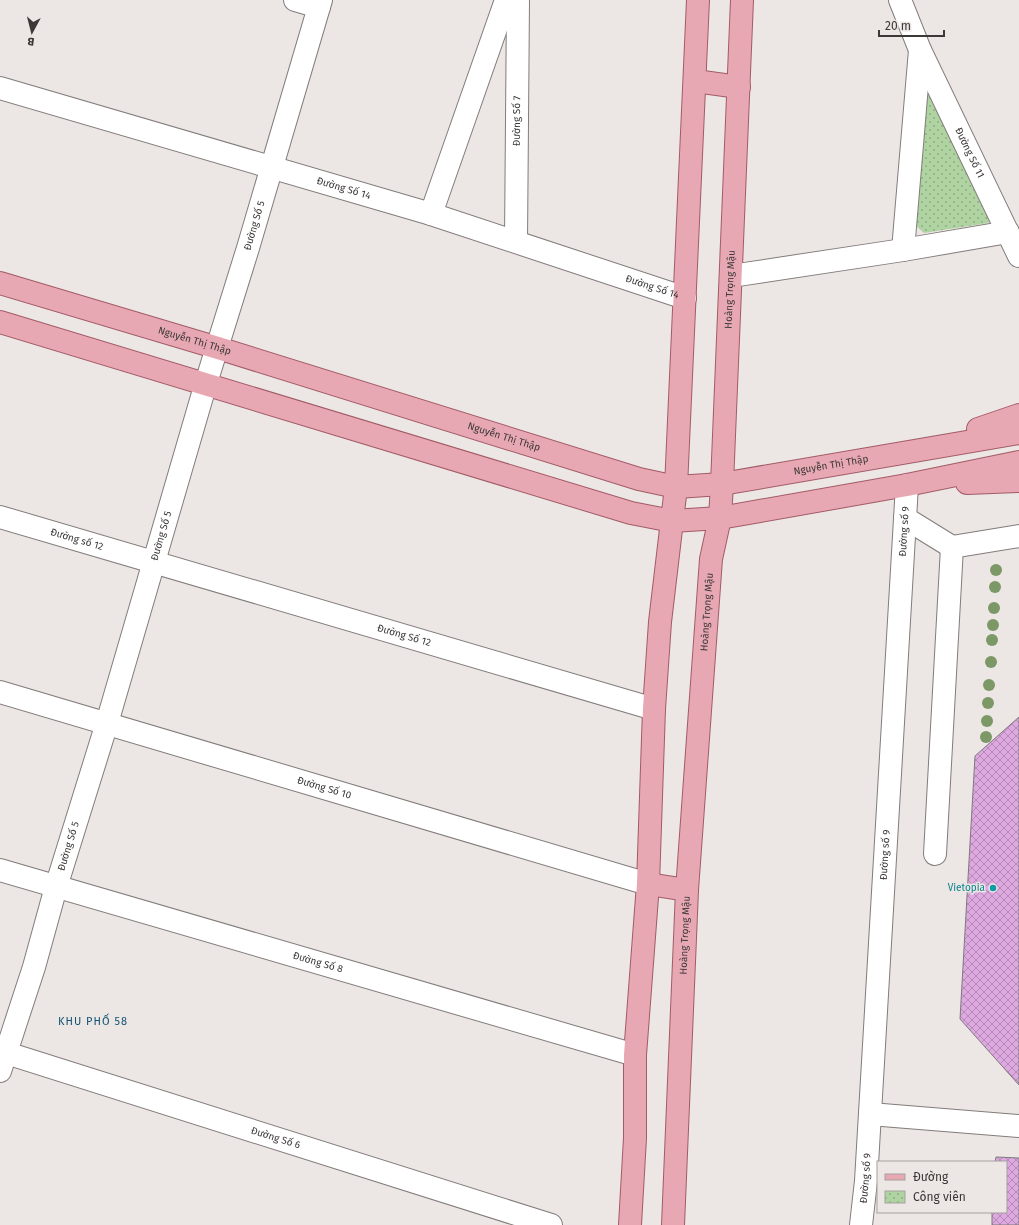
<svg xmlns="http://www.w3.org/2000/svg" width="1019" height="1225" viewBox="0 0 1019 1225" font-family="'Fira Sans',sans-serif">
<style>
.park{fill:url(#park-dots)}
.building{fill:url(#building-cross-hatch);stroke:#7d797d}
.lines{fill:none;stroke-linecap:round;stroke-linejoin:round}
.minor-casing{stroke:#827c7a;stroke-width:24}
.major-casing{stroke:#a25b66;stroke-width:24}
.minor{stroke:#fff;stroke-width:22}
.major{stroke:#e8a8b3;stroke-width:22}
.tree{fill:#7d9867}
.culture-dot{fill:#0f9aa8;stroke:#ece6e4;stroke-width:1.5}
.labels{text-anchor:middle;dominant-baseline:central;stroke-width:3;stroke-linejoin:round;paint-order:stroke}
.street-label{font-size:10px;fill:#3b3837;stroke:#ece6e4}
.culture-label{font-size:10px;fill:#0d838f;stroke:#ece6e4;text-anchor:end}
.neighbourhood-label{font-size:11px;letter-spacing:1px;fill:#135573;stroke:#ece6e4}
</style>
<defs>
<pattern id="park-dots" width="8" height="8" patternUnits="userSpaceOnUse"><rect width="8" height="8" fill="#b0d3a2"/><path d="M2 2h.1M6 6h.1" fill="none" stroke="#90ac85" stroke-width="1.8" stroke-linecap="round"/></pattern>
<pattern id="building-cross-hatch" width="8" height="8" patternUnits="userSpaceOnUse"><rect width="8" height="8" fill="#dea9e0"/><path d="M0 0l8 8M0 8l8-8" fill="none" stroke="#b58bb6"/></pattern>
</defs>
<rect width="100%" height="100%" fill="#ece6e4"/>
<path class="park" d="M 930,90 L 993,216 L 988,223 L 924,233 L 914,224 L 925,92 Z"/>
<path class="building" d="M 1019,717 L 1019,1085 L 960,1019 L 975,756 Z
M 996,1157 L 1019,1158 L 1019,1225 L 992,1225 L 992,1212 L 1006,1212 L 1006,1162 L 995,1162 Z"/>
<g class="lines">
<g class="minor-casing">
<g id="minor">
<path d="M 295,0 L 319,7"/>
<path id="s1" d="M 900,0 L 920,50 L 1019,256"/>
<path id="s2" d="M 0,88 L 431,214 L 685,298"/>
<path d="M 431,214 L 506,0"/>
<path id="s3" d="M 516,241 L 518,0"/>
<path d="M 903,250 L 920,50"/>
<path d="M 731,276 L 903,250 L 1008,232"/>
<path id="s4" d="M 0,517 L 654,709"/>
<path d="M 905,518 L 952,547"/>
<path id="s5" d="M 0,692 L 648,884"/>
<path d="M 935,854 L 952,547 L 1019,536"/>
<path id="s6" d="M 0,870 L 635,1055"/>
<path id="s7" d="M 0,1051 L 551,1225"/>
<path id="s8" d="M 0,1071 L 34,967 L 56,887 L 107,723 L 206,383 L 248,248 L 321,0"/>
<path d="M 870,1114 L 1019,1126"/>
<path id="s9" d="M 861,1225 L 866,1181 L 907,485"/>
</g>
</g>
<g class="major-casing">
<g id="major">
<path d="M 695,81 L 739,87"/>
<path id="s10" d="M 0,283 L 218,348 L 639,479 L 676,487 L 722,484 L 1019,433"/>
<path d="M 0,322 L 631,513 L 672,521 L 720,518 L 907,485 L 1019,462"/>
<path d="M 978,429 L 1019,415"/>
<path d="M 967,483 L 1019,481"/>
<path d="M 648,884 L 687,890"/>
<path d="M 630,1225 L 635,1138 L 635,1055 L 648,884 L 654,709 L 660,622 L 676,487 L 698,0"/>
<path id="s11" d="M 673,1225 L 687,890 L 711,559 L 720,518 L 722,484 L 742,0"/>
</g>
</g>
<use href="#minor" class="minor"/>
<use href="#major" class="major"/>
</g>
<g class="tree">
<circle cx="996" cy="570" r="6"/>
<circle cx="995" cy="587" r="6"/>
<circle cx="994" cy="608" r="6"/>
<circle cx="993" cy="625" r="6"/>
<circle cx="992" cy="640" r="6"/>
<circle cx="991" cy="662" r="6"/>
<circle cx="989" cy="685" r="6"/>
<circle cx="988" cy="703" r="6"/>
<circle cx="987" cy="721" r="6"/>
<circle cx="986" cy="737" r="6"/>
</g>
<circle class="culture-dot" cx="993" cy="888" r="4"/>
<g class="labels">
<g class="street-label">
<text stroke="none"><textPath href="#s3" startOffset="120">Đường Số 7</textPath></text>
<text stroke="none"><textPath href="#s1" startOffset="168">Đường Số 11</textPath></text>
<text stroke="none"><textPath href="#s2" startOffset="358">Đường Số 14</textPath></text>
<text stroke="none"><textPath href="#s8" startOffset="883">Đường Số 5</textPath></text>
<text stroke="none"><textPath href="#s2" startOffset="682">Đường Số 14</textPath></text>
<text stroke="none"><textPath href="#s11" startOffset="938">Hoàng Trọng Mậu</textPath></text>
<text stroke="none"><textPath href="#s10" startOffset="203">Nguyễn Thị Thập</textPath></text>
<text stroke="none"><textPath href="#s10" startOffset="527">Nguyễn Thị Thập</textPath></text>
<text stroke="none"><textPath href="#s10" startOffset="863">Nguyễn Thị Thập</textPath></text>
<text stroke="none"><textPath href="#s9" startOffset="695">Đường số 9</textPath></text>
<text stroke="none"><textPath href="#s8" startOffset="559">Đường Số 5</textPath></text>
<text stroke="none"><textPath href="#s4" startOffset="80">Đường số 12</textPath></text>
<text stroke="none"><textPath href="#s11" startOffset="614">Hoàng Trọng Mậu</textPath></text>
<text stroke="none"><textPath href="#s4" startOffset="421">Đường Số 12</textPath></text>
<text stroke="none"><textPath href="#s5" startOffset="338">Đường Số 10</textPath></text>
<text stroke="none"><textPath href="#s8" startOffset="235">Đường Số 5</textPath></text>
<text stroke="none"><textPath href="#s9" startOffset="371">Đường số 9</textPath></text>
<text stroke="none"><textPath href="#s11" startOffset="290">Hoàng Trọng Mậu</textPath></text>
<text stroke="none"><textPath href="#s6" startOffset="331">Đường Số 8</textPath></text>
<text stroke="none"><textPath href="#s7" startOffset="289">Đường Số 6</textPath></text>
<text stroke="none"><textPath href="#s9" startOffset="47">Đường số 9</textPath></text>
</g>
<g class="culture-label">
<text x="985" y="888">Vietopia</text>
</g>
<g class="neighbourhood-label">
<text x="93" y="1021">KHU PHỐ 58</text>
</g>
</g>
<rect x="877" y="1161" width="130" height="52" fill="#ece6e4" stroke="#a5a09f"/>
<rect x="885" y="1174" width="20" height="6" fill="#e8a8b3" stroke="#a5a09f"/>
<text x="913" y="1181" font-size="12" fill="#3b3837">Đường</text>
<rect x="885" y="1191" width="20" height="12" fill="url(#park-dots)" stroke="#a5a09f"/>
<text x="913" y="1201" font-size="12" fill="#3b3837">Công viên</text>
<g transform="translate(32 32) rotate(187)" stroke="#ece6e4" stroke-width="3" paint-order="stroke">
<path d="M0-3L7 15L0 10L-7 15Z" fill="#3b3837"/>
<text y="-6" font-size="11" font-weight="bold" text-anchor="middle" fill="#3b3837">B</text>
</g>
<path d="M879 30v6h65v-6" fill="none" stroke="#3b3837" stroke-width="2"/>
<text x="885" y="30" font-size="12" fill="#3b3837" stroke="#ece6e4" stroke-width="3" paint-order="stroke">20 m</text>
</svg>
